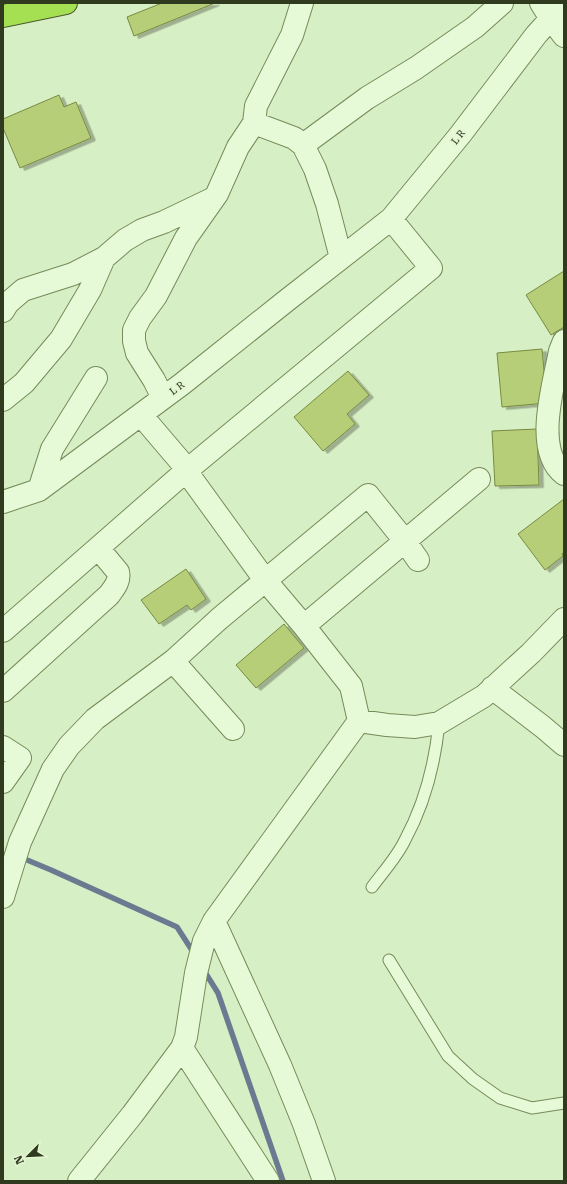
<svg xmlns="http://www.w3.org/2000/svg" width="567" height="1184" viewBox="0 0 567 1184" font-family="'Roboto Serif',serif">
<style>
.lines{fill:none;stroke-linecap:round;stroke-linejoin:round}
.stream{stroke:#6c7a91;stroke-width:5.5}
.building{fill:#b7ce79;stroke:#778a3f;filter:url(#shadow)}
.lane-casing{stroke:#778a5a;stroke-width:13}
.street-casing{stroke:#778a5a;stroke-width:24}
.highway-casing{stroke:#4a582e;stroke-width:24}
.lane{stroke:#e6fad7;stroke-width:11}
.street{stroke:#e6fad7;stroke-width:22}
.highway{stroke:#a5e053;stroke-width:22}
.labels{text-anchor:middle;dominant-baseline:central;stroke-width:3.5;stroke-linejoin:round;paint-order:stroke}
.street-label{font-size:10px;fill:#303a1e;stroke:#e3f6d4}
</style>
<defs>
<filter id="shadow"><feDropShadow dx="4.5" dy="2.5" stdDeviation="0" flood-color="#0004"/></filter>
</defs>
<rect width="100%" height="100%" fill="#d7efc4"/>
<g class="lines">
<path class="stream" d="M 20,857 L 51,870 L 177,927 L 195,955
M 203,969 L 218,993 L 283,1181"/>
</g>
<path class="building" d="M 162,3 L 215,3 L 134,36 L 127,17 Z
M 59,95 L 64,107 L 76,102 L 91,138 L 20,168 L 3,128 L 3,119 Z
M 564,271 L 564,327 L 551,335 L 526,295 Z
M 542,349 L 547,403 L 502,407 L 497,353 Z
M 348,371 L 369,395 L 347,414 L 355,424 L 323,451 L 294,417 Z
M 537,429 L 539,485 L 495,486 L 492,431 Z
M 564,499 L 564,552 L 562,554 L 563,556 L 545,570 L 518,534 Z
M 186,569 L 206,599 L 191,610 L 187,605 L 159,624 L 141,600 Z
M 284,624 L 304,648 L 256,688 L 236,665 Z"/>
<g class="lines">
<g class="lane-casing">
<path id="lane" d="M 372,887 C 383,872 397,857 405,840 C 424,805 435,763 439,723
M 389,960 L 448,1056 L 473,1079 L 500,1098 L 532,1108 L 564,1103"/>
</g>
<g class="street-casing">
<path id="street" d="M 302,3 L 292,35 L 256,106 L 254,123 L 294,138 L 303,145 L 315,169 L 327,204 L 341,258
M 541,3 L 551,19 L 564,36
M 303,145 L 367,98 L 416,68 L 475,27 L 502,3
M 3,311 L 8,303 L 23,290 L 73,274 L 104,258 L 125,240 L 142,230 L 164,222 L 212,199
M 564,341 L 560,351 C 554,384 533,450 564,474
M 163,398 L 154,380 L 137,353 L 134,341 L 134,330 L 140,318 L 156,296 L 186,238 L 217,194 L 238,147 L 254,123
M 3,400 L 24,383 L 61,339 L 90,290 L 104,258
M 141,415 L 187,469
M 39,490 L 52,449 L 96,378
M 3,502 L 39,490 L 182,384 L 286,301 L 391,219 L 460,135 L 536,35 L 564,4
M 304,626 L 479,479
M 3,631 L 186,471 L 431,268 L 391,219
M 173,661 L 233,729
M 492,688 L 543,727 L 564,745
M 3,691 L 109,595 C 115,587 120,581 118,572 L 98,548
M 359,721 L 387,725 L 415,727 L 439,723 L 484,696 L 531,653 L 564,619
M 3,747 L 20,758 L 3,782
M 3,897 L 20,842 L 53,769 L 69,746 L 95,719 L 173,661 L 219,619 L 368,495 L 405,541 L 418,560
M 214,921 L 280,1065 L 304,1124 L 324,1181
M 182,1048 L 268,1181
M 79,1181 L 132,1115 L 182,1048 L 186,1037 L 196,973 L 204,941 L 214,921 L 359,721 L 351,686 L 304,626 L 265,580 L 186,471"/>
</g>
<g class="highway-casing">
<path id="highway" d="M 3,16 L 66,3"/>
</g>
<use href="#lane" class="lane"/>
<use href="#street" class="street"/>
<use href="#highway" class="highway"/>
</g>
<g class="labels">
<g class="street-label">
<text transform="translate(458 137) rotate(-52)">L R</text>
<text transform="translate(177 388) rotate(-37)">L R</text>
</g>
</g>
<rect width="567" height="1184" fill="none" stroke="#303a1e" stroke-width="8"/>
<g transform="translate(28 1156) rotate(246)" stroke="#e3f6d4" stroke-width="3" paint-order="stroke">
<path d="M0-3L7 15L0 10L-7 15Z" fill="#303a1e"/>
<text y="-6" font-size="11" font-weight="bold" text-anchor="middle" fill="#303a1e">N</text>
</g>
</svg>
